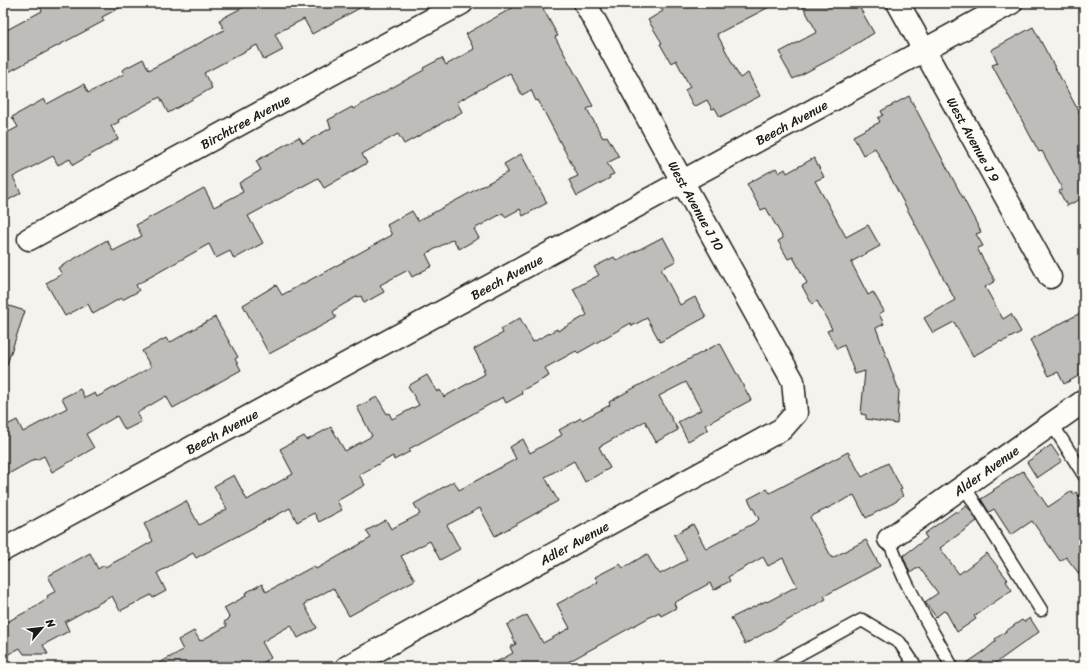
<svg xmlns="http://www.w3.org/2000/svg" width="1087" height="670" viewBox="0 0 1087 670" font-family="Sriracha,sans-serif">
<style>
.building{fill:#bebdba;stroke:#1c1c1c}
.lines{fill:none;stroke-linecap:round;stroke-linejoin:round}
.service-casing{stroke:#1c1c1c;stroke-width:15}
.minor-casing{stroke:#1c1c1c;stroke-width:25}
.service{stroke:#fdfcf7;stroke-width:12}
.minor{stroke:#fdfcf7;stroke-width:22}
.labels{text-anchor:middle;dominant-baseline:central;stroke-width:3;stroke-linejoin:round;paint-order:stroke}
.street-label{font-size:13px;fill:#1c1c1c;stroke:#fdfcf7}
</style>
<rect width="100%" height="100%" fill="#f4f3ee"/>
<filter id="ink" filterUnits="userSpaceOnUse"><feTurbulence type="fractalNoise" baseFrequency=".025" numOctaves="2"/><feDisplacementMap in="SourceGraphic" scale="8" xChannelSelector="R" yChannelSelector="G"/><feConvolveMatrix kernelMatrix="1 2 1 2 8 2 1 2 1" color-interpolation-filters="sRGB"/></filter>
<g filter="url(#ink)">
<path class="building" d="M 38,3 L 129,3 L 102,17 L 104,21 L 3,75 L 3,32 L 42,11 Z
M 251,3 L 369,3 L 312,34 L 304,19 L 275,34 L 283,50 L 264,60 L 257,45 L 204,73 L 212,88 L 168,113 L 160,97 L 127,115 L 118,120 L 119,122 L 111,126 L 118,139 L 73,165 L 70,159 L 58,165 L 53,156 L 13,177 L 21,193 L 3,203 L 3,135 L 18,127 L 12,117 L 44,99 L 47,104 L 84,84 L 88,93 L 124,74 L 122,70 L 143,59 L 149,70 L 224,30 L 219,20 Z
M 521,3 L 540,3 L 558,36 L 555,37 L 593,106 L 587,109 L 603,138 L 607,136 L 619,157 L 607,163 L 614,174 L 609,176 L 610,178 L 577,196 L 569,180 L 578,176 L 538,100 L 536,101 L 531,90 L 522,95 L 510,73 L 457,102 L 462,112 L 404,144 L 398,134 L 362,154 L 367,163 L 324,188 L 318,178 L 248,216 L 263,243 L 234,259 L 230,251 L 216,258 L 209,244 L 136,285 L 139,291 L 122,300 L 121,298 L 93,314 L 88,304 L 65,316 L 46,283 L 62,274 L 58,268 L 107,240 L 113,251 L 142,236 L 136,225 L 204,188 L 214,207 L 243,192 L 239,183 L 261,170 L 256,161 L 299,137 L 303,143 L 331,128 L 328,120 L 352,107 L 353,109 L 424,70 L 423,68 L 442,58 L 446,65 L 474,49 L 466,34 Z
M 659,3 L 777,3 L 717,34 L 740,78 L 748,73 L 760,96 L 720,117 L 715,108 L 712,109 L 707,100 L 694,107 L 685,90 L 690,87 L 676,60 L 671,63 L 660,44 L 662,43 L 648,20 L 663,11 Z
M 801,3 L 857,3 L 874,33 L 833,58 L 793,79 L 781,58 L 783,57 L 780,52 L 817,32 Z
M 1033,27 L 1084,121 L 1084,197 L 1067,206 L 1059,191 L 1062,190 L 1061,186 L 1042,151 L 1039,152 L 992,65 L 998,63 L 991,50 Z
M 909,96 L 981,232 L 976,234 L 983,246 L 978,248 L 978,250 L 995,281 L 985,287 L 1003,319 L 1011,314 L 1021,332 L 1002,342 L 1001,341 L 973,356 L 954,322 L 933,333 L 924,318 L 955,300 L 875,148 L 863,155 L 853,136 L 880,122 L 878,118 L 883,115 L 881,111 Z
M 521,154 L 547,203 L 523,216 L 520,209 L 505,217 L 503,213 L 474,229 L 479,238 L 459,249 L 453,239 L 426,254 L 432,266 L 412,277 L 408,270 L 380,285 L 384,292 L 364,303 L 361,296 L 359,297 L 358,296 L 334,310 L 334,311 L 333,312 L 336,318 L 269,354 L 243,305 L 276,285 L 282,295 L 334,267 L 392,235 L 387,225 L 412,211 L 418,221 L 433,213 L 508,172 L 504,164 Z
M 814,158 L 824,177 L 815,181 L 846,237 L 868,225 L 880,246 L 851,262 L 868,295 L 873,292 L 884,311 L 879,314 L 884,324 L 876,328 L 899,391 L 897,424 L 866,419 L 866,415 L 861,414 L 865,371 L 855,374 L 844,345 L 837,349 L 827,331 L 832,329 L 817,301 L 812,304 L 802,286 L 807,283 L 793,257 L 788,259 L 778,241 L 783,238 L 766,208 L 761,210 L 747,184 L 776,168 L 779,173 L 785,169 L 787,173 Z
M 663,237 L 676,261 L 661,269 L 680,305 L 695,297 L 706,317 L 660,342 L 647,318 L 632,326 L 631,323 L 578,353 L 576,351 L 545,368 L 549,376 L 521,391 L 522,394 L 506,403 L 503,397 L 409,449 L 411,451 L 394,460 L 393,456 L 359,475 L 365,485 L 337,501 L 342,510 L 319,522 L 314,513 L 297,522 L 290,508 L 196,558 L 193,553 L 157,573 L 166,591 L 153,598 L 151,595 L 120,611 L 112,596 L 65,622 L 69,631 L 43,645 L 48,654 L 24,654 L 20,648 L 3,657 L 3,624 L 37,606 L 38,604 L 48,598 L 47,596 L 56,591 L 48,576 L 90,553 L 98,569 L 104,565 L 105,567 L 134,552 L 153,541 L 144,524 L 186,501 L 199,525 L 227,509 L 214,486 L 234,475 L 247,500 L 293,474 L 280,449 L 304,436 L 307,440 L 331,427 L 345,451 L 372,436 L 357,407 L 377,397 L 387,414 L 389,413 L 392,419 L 419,405 L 408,386 L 427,375 L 437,392 L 440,390 L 444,397 L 485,374 L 483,370 L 485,370 L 474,349 L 503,333 L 501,329 L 520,318 L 533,342 L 557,329 L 558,331 L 587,315 L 573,289 L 599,275 L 594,267 L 614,257 L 617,261 Z
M 3,304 L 25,311 L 6,367 L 3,366 Z
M 1084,311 L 1084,373 L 1064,384 L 1058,372 L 1049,376 L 1030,340 Z
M 215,317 L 238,357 L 235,359 L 241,370 L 173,408 L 166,396 L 137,413 L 141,422 L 125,430 L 117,416 L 86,434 L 94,448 L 52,472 L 44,456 L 36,460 L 35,459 L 3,477 L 3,427 L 17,420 L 23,432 L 67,408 L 62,398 L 80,389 L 85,398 L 95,393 L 97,397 L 151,367 L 142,351 L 166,338 L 169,343 Z
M 720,343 L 751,400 L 705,425 L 708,430 L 688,441 L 678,422 L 701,410 L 686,382 L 659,396 L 678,430 L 656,442 L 645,421 L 599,447 L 610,468 L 585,482 L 574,461 L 545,477 L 558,501 L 495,536 L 480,508 L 447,525 L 460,549 L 440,560 L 430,541 L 401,556 L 415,580 L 349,616 L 333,588 L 304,604 L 317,628 L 298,638 L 291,625 L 262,642 L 271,658 L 255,667 L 152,667 L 183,650 L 178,640 L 194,631 L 200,641 L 227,626 L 224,622 L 229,619 L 228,618 L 229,617 L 224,608 L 246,596 L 245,593 L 262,584 L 266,592 L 314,566 L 316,569 L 371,538 L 366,531 L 386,520 L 391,529 L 420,514 L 414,504 L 454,481 L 459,490 L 516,459 L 510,447 L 523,439 L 530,453 L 562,435 L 559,430 L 581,418 L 582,420 L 610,405 L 609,402 L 632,389 Z
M 1051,445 L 1062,461 L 1037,478 L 1027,462 Z
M 848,452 L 862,477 L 888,463 L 902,489 L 900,490 L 903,496 L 897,500 L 897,501 L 866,518 L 854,495 L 810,517 L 832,558 L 866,540 L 880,566 L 824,596 L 826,599 L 745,644 L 731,618 L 766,601 L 767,602 L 797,586 L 783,558 L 768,566 L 763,557 L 728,577 L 730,581 L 714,590 L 710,583 L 674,603 L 676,608 L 661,616 L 659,612 L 559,667 L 487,667 L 513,653 L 510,647 L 516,644 L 507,625 L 527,615 L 543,643 L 570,628 L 557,604 L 598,582 L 595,577 L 620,564 L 623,568 L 647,554 L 656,570 L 657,570 L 660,574 L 687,560 L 674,535 L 693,524 L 706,549 L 756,522 L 759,519 L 748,499 L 767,489 L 770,493 Z
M 1023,471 L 1048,507 L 1072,491 L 1073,494 L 1076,492 L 1084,503 L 1084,580 L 1066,557 L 1060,561 L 1032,521 L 1011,535 L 994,509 L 989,512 L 981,499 L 994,491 L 993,490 Z
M 966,506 L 968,508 L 969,508 L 977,521 L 940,548 L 959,574 L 987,553 L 1008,580 L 1006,581 L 1007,583 L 1012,590 L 974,616 L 976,619 L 957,632 L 945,610 L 936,617 L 925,602 L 938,593 L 919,567 L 910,573 L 903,556 L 927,538 L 924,534 L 956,511 L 957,513 Z
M 1030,618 L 1039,632 L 990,667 L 961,667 L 983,652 L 996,641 L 995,639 L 1016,624 L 1022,620 L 1024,622 Z"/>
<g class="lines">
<g class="service-casing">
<path id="service" d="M 1052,424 L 1084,475
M 964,486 L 1041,610
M 889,539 C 903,584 929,624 951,665
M 776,667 L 862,620 L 900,643 L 916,667"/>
</g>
<g class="minor-casing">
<g id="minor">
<path id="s1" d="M 898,3 L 1050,277"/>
<path id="s2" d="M 29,239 L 462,3"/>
<path id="s3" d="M 889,539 L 1084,401"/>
<path id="s4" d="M 3,550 L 1011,3"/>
<path id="s5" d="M 347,667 L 782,429 L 796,413 L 793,381 L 682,181 L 585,3"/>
</g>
</g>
<use href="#service" class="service"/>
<use href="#minor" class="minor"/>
</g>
</g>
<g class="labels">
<g class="street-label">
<text stroke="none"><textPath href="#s2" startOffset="246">Birchtree Avenue</textPath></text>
<text stroke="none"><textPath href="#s4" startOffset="897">Beech Avenue</textPath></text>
<text stroke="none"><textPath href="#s1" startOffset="156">West Avenue J 9</textPath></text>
<text transform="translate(696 206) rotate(61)">West Avenue J 10</text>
<text stroke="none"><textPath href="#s4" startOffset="573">Beech Avenue</textPath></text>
<text stroke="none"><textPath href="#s4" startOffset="249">Beech Avenue</textPath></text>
<text stroke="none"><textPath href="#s3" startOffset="119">Alder Avenue</textPath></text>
<text stroke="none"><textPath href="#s5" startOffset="259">Adler Avenue</textPath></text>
</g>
</g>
<rect width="1087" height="670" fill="none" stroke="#fdfcf7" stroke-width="16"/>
<rect x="8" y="8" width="1071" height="654" fill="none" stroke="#1c1c1c" stroke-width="1.5" filter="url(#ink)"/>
<g transform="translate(42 628) rotate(62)" stroke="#fdfcf7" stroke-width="3" paint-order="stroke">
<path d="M0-3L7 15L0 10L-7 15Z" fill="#1c1c1c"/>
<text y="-6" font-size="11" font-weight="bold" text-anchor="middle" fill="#1c1c1c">N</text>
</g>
</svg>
